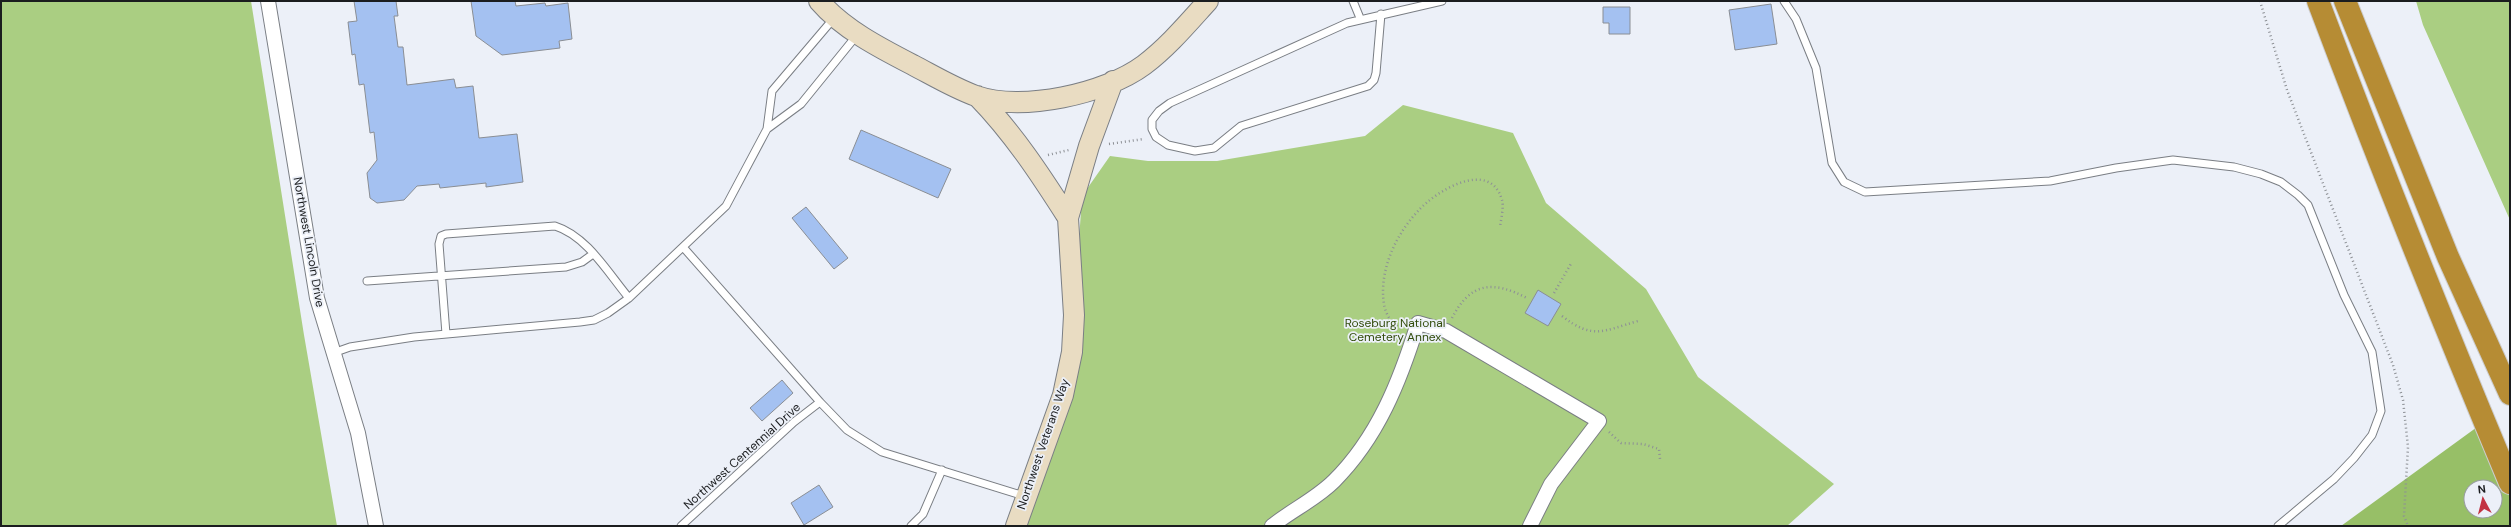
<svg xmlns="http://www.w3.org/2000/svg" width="2511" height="527" viewBox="0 0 2511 527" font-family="'DM Sans',sans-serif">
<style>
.green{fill:#aace82}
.forest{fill:#97bf67;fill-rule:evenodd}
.building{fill:#a4c1f1;stroke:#8a8e94}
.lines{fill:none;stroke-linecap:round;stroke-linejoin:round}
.lane-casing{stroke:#7a7e84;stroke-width:9}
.street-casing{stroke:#7a7e84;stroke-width:16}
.secondary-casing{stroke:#7a7e84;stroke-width:22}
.highway-casing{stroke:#cdcdce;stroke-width:24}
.path{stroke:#8d9095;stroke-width:2.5;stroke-dasharray:1 3;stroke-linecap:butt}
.lane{stroke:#fff;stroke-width:7}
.street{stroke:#fff;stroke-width:14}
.secondary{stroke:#e9dcc2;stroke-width:20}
.highway{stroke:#b68c34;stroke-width:22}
.labels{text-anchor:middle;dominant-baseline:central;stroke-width:3.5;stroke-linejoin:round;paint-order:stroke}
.street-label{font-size:12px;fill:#1b1d1f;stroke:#ecf0f8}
.park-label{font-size:12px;fill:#324c0b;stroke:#ecf0f8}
</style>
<rect width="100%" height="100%" fill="#ecf0f8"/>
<path class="green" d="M 1,1 L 251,1 L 304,335 L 337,526 L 1,526 Z
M 2416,1 L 2510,1 L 2510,220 L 2423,25 Z
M 1403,105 L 1513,133 L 1546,203 L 1646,289 L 1698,377 L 1834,484 L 1787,526 L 1016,526 L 1063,395 L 1074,315 L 1082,196 L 1110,156 L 1148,161 L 1217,161 L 1365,136 Z"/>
<path class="forest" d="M 2484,422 L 2510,483 L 2510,526 L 2341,526 ZM 2471,487 L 2495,487 L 2495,511 L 2471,511 Z"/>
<path class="building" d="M 354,1 L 396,1 L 398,16 L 394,16 L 398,47 L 403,47 L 407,85 L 454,79 L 456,88 L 473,86 L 479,138 L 517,134 L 523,182 L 486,187 L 486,183 L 440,188 L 439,184 L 417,186 L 404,200 L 377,203 L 370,198 L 367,173 L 377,160 L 374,132 L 370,133 L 364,84 L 359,85 L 355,54 L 352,55 L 348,22 L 357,21 Z
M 471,1 L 515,1 L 516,6 L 545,3 L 546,6 L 568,3 L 572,39 L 559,41 L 560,48 L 502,55 L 476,36 Z
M 1771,4 L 1777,44 L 1735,50 L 1729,10 Z
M 1603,7 L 1630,7 L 1630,34 L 1609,34 L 1609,23 L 1603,23 Z
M 861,130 L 951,169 L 938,198 L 849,159 Z
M 806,207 L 848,258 L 834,269 L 792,218 Z
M 1538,290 L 1561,304 L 1548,326 L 1525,313 Z
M 782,380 L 793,393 L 762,421 L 750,408 Z
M 819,485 L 833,507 L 804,525 L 791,503 Z"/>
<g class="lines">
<g class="lane-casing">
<path id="lane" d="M 1353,1 L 1360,18
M 1784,1 L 1796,19 L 1816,68 L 1832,163 L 1844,182 L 1865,192 L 2050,181 L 2116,168 L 2173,160 L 2234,167 L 2261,174 L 2281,182 L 2298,195 L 2308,205 L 2344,295 L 2372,352 L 2381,411 L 2372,435 L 2354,458 L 2334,479 L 2278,526
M 1381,14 L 1376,73 L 1374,80 L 1368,86 L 1241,126 L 1214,148 L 1195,151 L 1168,145 L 1156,137 L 1152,129 L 1152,120 L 1159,111 L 1170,103 L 1347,23 L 1442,1
M 767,129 L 801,104 L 857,35
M 683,247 L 820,402
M 367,281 L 566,267 L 582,262 L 593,254
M 446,334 L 439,244 L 441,236 L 446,234 L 555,226 C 587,236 608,273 629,298
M 333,353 L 350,347 L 414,337 L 580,322 L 594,320 L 608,313 L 629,298 L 726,206 L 767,129 L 772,91 L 834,18
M 681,526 L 794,422 L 820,402 L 847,430 L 882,452 L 1024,496
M 911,526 L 923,514 L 942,470"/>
</g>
<g class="street-casing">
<path id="street" d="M 268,1 L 317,298 L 358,433 L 376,526
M 1272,526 C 1292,510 1316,499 1334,481 C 1378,437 1400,381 1418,323 L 1446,331 L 1599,421 L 1551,484 L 1530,526"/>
</g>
<g class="secondary-casing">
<path id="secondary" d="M 819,1 C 843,29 880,48 913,65 C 934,76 954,88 976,96 C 1022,112 1105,94 1144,65 C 1168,47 1188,23 1208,1
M 977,96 C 1013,133 1040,174 1068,218 L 1089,146 L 1113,81
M 1016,526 L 1063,395 L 1072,352 L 1074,315 L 1068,218"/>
</g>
<g class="highway-casing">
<path id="highway" d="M 2318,1 C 2379,163 2443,323 2510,483
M 2345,1 L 2448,257 L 2510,394"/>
</g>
<path class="path" d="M 2260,1 L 2287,90 L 2393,365 L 2403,400 L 2408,447 L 2404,516 L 2408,526
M 1109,144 L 1144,139
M 1048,155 L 1069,150
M 1554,293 L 1572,262
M 1562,316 C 1593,340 1603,331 1638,321
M 1452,318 C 1471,281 1494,281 1527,298
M 1401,328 C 1387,322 1383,307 1383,292 C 1383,262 1398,232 1419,210 C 1436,191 1490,158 1502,200 C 1504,208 1501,219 1500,227
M 1609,432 L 1621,443 L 1643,444 L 1659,449 L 1660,459"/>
<use href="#lane" class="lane"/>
<use href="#street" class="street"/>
<use href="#secondary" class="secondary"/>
<use href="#highway" class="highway"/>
</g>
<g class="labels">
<g class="street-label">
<text transform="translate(309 242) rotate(80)">Northwest Lincoln Drive</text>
<text transform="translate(1043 444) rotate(-71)">Northwest Veterans Way</text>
<text transform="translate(742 456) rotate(-42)">Northwest Centennial Drive</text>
</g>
<g class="park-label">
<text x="1395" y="323">Roseburg National<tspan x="1395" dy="14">Cemetery Annex</tspan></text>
</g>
</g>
<rect width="2511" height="527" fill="none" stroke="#1b1d1f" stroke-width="4"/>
<g transform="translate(2483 499) rotate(353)"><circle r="19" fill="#ecf0f8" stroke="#989ca1"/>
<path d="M0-3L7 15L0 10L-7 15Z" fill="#c23242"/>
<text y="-6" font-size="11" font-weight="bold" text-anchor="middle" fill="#1b1d1f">N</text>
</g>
</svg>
